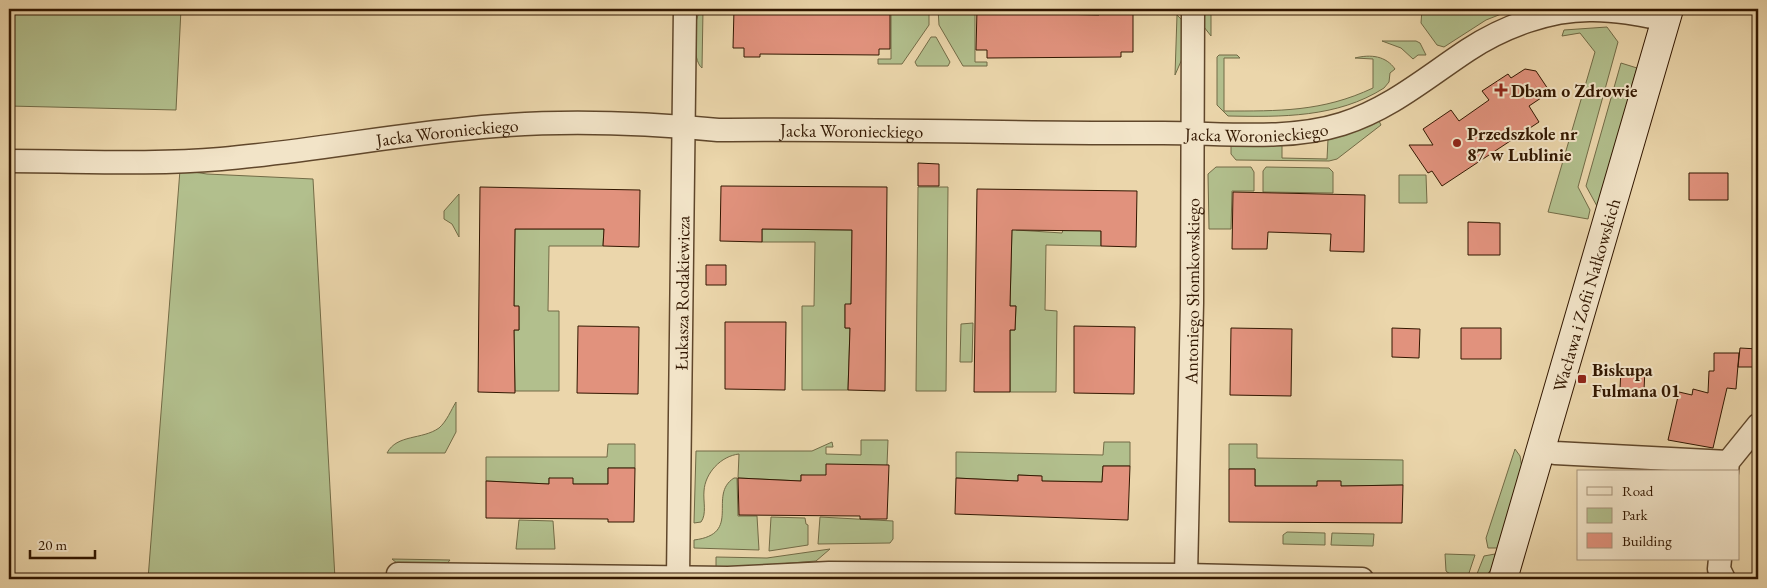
<svg xmlns="http://www.w3.org/2000/svg" width="1767" height="588" viewBox="0 0 1767 588" font-family="'EB Garamond',serif">
<style>
.green{fill:#b2bf8d;stroke:#726b46}
.building{fill:#e1927d;stroke:#321700}
.lines{fill:none;stroke-linecap:round;stroke-linejoin:round}
.street-casing{stroke:#60472b;stroke-width:25}
.secondary-casing{stroke:#321700;stroke-width:30}
.street{stroke:#f2e4c8;stroke-width:22}
.secondary{stroke:#f2e4c8;stroke-width:28}
.poi-dot{fill:#8f2418;stroke:#f2e4c8;stroke-width:2}
.labels{text-anchor:middle;dominant-baseline:central;stroke-width:4;stroke-linejoin:round;paint-order:stroke}
.poi-label{font-size:18px;font-weight:bold;fill:#321700;stroke:#f2e4c8;text-anchor:start}
.street-label{font-size:18px;fill:#321700;stroke:#f2e4c8}
</style>
<rect width="100%" height="100%" fill="#ebd6ab"/>
<filter id="stains"><feTurbulence type="fractalNoise" baseFrequency=".004" numOctaves="4"/><feColorMatrix values="0 0 0 0 .2 0 0 0 0 .09 0 0 0 0 .02 0 0 0 .5 -.17"/></filter>
<radialGradient id="worn" r=".72"><stop offset=".6" stop-color="#630" stop-opacity="0"/><stop offset="1" stop-color="#630" stop-opacity=".3"/></radialGradient>
<path class="green" d="M 9,9 L 181,9 L 176,110 L 9,106 Z
M 702,9 L 703,10 L 702,68 C 692,61 692,17 702,9 Z
M 770,9 L 855,9 L 855,17 L 770,16 Z
M 891,9 L 929,9 L 929,25 L 902,64 L 878,64 L 878,59 L 891,59 Z
M 938,9 L 975,9 L 975,62 L 987,62 L 987,66 L 963,66 L 939,25 Z
M 1012,9 L 1099,9 L 1098,20 C 1068,15 1043,14 1012,18 Z
M 1204,9 L 1211,9 L 1211,36 L 1204,27 Z
M 1422,9 L 1514,9 L 1486,20 L 1444,47 L 1437,45 L 1421,23 Z
M 1177,15 L 1183,21 L 1182,59 L 1175,75 Z
M 1607,27 L 1618,42 L 1578,187 L 1590,210 L 1588,219 L 1548,212 L 1595,52 L 1580,33 L 1562,36 L 1564,30 Z
M 931,37 L 936,37 L 950,62 L 948,66 L 917,66 L 915,62 Z
M 1382,41 L 1416,41 L 1420,43 L 1426,55 L 1418,55 L 1413,59 L 1401,48 Z
M 1219,55 L 1237,55 L 1240,58 L 1224,58 L 1224,111 C 1279,111 1322,112 1373,88 L 1373,59 L 1355,58 C 1371,54 1386,56 1395,69 L 1390,73 L 1389,82 L 1384,88 C 1337,118 1281,117 1228,116 L 1217,105 L 1217,57 Z
M 1621,63 L 1637,68 L 1598,208 L 1586,186 Z
M 1379,121 L 1381,125 L 1337,159 L 1329,161 L 1236,160 L 1231,154 L 1231,143 L 1282,144 L 1282,158 L 1327,159 L 1328,139 Z
M 1216,167 L 1251,167 L 1254,172 L 1254,191 L 1232,191 L 1231,229 L 1209,229 L 1208,174 Z
M 1266,167 L 1329,168 L 1333,172 L 1333,193 L 1263,192 L 1263,171 Z
M 180,170 L 207,174 L 313,179 L 335,579 L 148,579 Z
M 1399,175 L 1426,175 L 1427,203 L 1399,203 Z
M 918,187 L 948,187 L 946,391 L 916,391 Z
M 459,194 L 459,237 L 452,224 L 444,219 L 444,211 Z
M 1012,226 L 1016,230 L 1062,233 L 1063,230 L 1101,227 L 1101,246 L 1046,245 L 1045,310 L 1057,311 L 1056,392 L 1010,392 L 1010,330 L 1015,330 L 1016,306 L 1010,306 Z
M 515,229 L 604,229 L 603,246 L 549,246 L 548,311 L 559,311 L 559,391 L 515,391 L 514,330 L 519,330 L 519,307 L 514,306 Z
M 762,229 L 852,230 L 851,304 L 845,305 L 845,328 L 850,328 L 848,390 L 802,390 L 802,306 L 814,306 L 815,242 L 762,242 Z
M 973,323 L 972,362 L 960,362 L 961,324 Z
M 456,402 L 456,432 L 445,453 L 387,453 C 397,434 422,440 439,428 C 447,421 451,410 456,402 Z
M 861,440 L 888,440 L 887,465 L 861,481 L 801,475 L 801,481 L 738,478 L 739,454 C 721,456 705,473 704,491 C 703,501 707,514 701,522 L 694,523 L 696,451 L 812,451 L 832,442 L 833,447 L 826,447 L 826,454 L 861,455 Z
M 1104,442 L 1130,442 L 1130,466 L 1103,466 L 1102,482 L 1042,481 L 1041,476 L 1018,475 L 1018,481 L 956,478 L 956,452 L 1103,455 Z
M 608,444 L 635,444 L 635,468 L 608,468 L 608,484 L 573,484 L 549,478 L 549,484 L 486,481 L 486,457 L 607,457 Z
M 1229,444 L 1257,444 L 1257,458 L 1403,460 L 1403,485 L 1341,486 L 1340,481 L 1318,481 L 1317,486 L 1255,486 L 1255,469 L 1229,469 Z
M 1515,449 L 1520,456 L 1522,468 L 1498,548 L 1488,548 L 1486,538 Z
M 734,478 L 737,478 L 738,516 L 757,516 L 759,550 L 694,548 L 694,540 C 743,534 707,495 734,478 Z
M 771,517 L 805,518 L 806,524 L 808,525 L 808,545 L 769,551 Z
M 820,517 L 893,521 L 893,539 L 890,543 L 818,544 Z
M 519,520 L 553,521 L 555,549 L 516,549 Z
M 1287,532 L 1325,533 L 1325,545 L 1283,544 L 1283,535 Z
M 1332,533 L 1374,534 L 1373,546 L 1331,545 Z
M 830,549 L 816,561 L 716,569 L 716,557 L 767,558 Z
M 1445,554 L 1475,555 L 1467,579 L 1456,579 L 1446,571 Z
M 1495,554 C 1496,566 1488,578 1475,579 L 1484,556 Z
M 392,559 L 450,560 L 445,566 L 398,564 Z"/>
<path class="building" d="M 734,9 L 855,12 L 855,9 L 890,9 L 890,49 L 879,49 L 879,55 L 760,54 L 760,57 L 744,57 L 744,48 L 733,48 Z
M 977,9 L 1012,9 L 1012,13 L 1099,15 L 1099,9 L 1133,9 L 1133,52 L 1121,52 L 1121,57 L 987,58 L 987,50 L 976,50 Z
M 1525,69 L 1536,71 L 1550,92 L 1529,106 L 1539,122 L 1442,186 L 1432,171 L 1428,173 L 1409,145 L 1433,145 L 1423,129 L 1451,110 L 1459,121 L 1489,100 L 1482,91 L 1508,74 L 1511,78 Z
M 918,163 L 939,164 L 939,186 L 918,186 Z
M 1689,173 L 1728,173 L 1728,200 L 1689,200 Z
M 721,186 L 887,187 L 885,391 L 848,390 L 850,328 L 845,328 L 845,304 L 851,304 L 852,230 L 762,229 L 762,242 L 720,241 Z
M 480,187 L 640,190 L 639,247 L 603,246 L 604,229 L 515,229 L 514,306 L 519,306 L 519,330 L 514,330 L 515,393 L 478,392 Z
M 977,189 L 1137,191 L 1136,247 L 1101,246 L 1101,231 L 1012,230 L 1010,306 L 1016,306 L 1015,330 L 1010,330 L 1010,392 L 974,392 Z
M 1233,192 L 1365,195 L 1364,252 L 1330,251 L 1331,234 L 1268,232 L 1267,249 L 1232,249 Z
M 1468,222 L 1500,223 L 1500,255 L 1468,255 Z
M 706,265 L 726,265 L 726,285 L 706,285 Z
M 725,322 L 786,322 L 785,390 L 725,389 Z
M 578,326 L 639,327 L 638,394 L 577,393 Z
M 1074,326 L 1135,327 L 1134,394 L 1074,393 Z
M 1231,328 L 1292,329 L 1291,396 L 1230,395 Z
M 1392,328 L 1420,329 L 1419,358 L 1392,357 Z
M 1461,328 L 1501,328 L 1501,359 L 1461,359 Z
M 1740,348 L 1758,349 L 1758,367 L 1738,367 Z
M 1714,353 L 1739,353 L 1736,389 L 1727,388 L 1713,448 L 1668,440 L 1679,392 L 1692,395 L 1693,389 L 1708,393 L 1709,371 L 1714,371 Z
M 1621,368 L 1645,369 L 1644,390 L 1620,389 Z
M 826,464 L 889,465 L 887,519 L 860,519 L 860,516 L 739,515 L 738,478 L 801,481 L 801,475 L 826,475 Z
M 1103,466 L 1130,466 L 1128,520 L 955,514 L 956,478 L 1018,481 L 1018,475 L 1042,476 L 1042,481 L 1102,482 Z
M 608,468 L 635,468 L 634,522 L 608,522 L 608,519 L 486,518 L 486,481 L 549,484 L 549,478 L 573,478 L 573,484 L 608,484 Z
M 1229,469 L 1255,469 L 1255,486 L 1317,486 L 1317,481 L 1341,481 L 1341,486 L 1403,485 L 1402,523 L 1229,522 Z"/>
<g class="lines">
<g class="street-casing">
<g id="street">
<path id="s1" d="M 9,161 C 79,161 150,165 221,159 C 313,151 403,133 495,126 C 569,120 645,123 718,130 C 864,128 1010,134 1156,133 C 1215,132 1285,142 1342,124 C 1390,109 1427,77 1468,50 C 1503,27 1550,9 1593,10 C 1618,10 1641,15 1666,20"/>
<path d="M 1540,448 L 1555,453 L 1728,462"/>
<path d="M 1727,472 L 1728,462 L 1758,425"/>
<path d="M 1720,559 L 1719,569 L 1724,579"/>
<path d="M 398,574 L 728,578 L 829,573 L 1186,575 L 1362,579"/>
<path id="s2" d="M 1186,575 L 1192,303 L 1193,9"/>
<path id="s3" d="M 678,578 L 685,9"/>
</g>
</g>
<g class="secondary-casing">
<g id="secondary">
<path id="s4" d="M 1503,579 L 1669,9"/>
</g>
</g>
<use href="#street" class="street"/>
<use href="#secondary" class="secondary"/>
</g>
<g class="poi-dot">
<path d="M1498.5 82.5h5v5h5v5h-5v5h-5v-5h-5v-5h5z"/>
<circle cx="1457" cy="143" r="5"/>
<rect x="1577" y="374" width="10" height="10" rx="2.5"/>
</g>
<g class="labels">
<g class="poi-label">
<text x="1511" y="90">Dbam o Zdrowie</text>
<text x="1467" y="133">Przedszkole nr<tspan x="1467" dy="21">87 w Lublinie</tspan></text>
<text x="1592" y="369">Biskupa<tspan x="1592" dy="21">Fulmana 01</tspan></text>
</g>
<g class="street-label">
<text stroke="none"><textPath href="#s1" startOffset="1250">Jacka Woronieckiego</textPath></text>
<text stroke="none"><textPath href="#s1" startOffset="845">Jacka Woronieckiego</textPath></text>
<text stroke="none"><textPath href="#s1" startOffset="440">Jacka Woronieckiego</textPath></text>
<text stroke="none"><textPath href="#s2" startOffset="284">Antoniego Słomkowskiego</textPath></text>
<text stroke="none"><textPath href="#s3" startOffset="285">Łukasza Rodakiewicza</textPath></text>
<text stroke="none"><textPath href="#s4" startOffset="296">Wacława i Zofii Nałkowskich</textPath></text>
</g>
</g>
<rect width="1767" height="588" fill="none" stroke="#ebd6ab" stroke-width="30"/>
<rect x="10" y="10" width="1747" height="568" fill="none" stroke="#321700" stroke-width="2.5"/>
<rect x="15" y="15" width="1737" height="558" fill="none" stroke="#321700"/>
<rect x="1577" y="470" width="162" height="90" fill="#f2e4c8" stroke="#a59278"/>
<rect x="1587" y="487" width="25" height="8" fill="#f2e4c8" stroke="#a59278"/>
<text x="1622" y="496" font-size="15" fill="#321700">Road</text>
<rect x="1587" y="508" width="25" height="15" fill="#b2bf8d" stroke="#a59278"/>
<text x="1622" y="520" font-size="15" fill="#321700">Park</text>
<rect x="1587" y="533" width="25" height="15" fill="#e1927d" stroke="#a59278"/>
<text x="1622" y="546" font-size="15" fill="#321700">Building</text>
<path d="M30 550v8h65v-8" fill="none" stroke="#321700" stroke-width="2.5"/>
<text x="38" y="550" font-size="15" fill="#321700" stroke="#f2e4c8" stroke-width="4" paint-order="stroke">20 m</text>
<rect width="100%" height="100%" filter="url(#stains)"/>
<rect width="100%" height="100%" fill="url(#worn)"/>
</svg>
